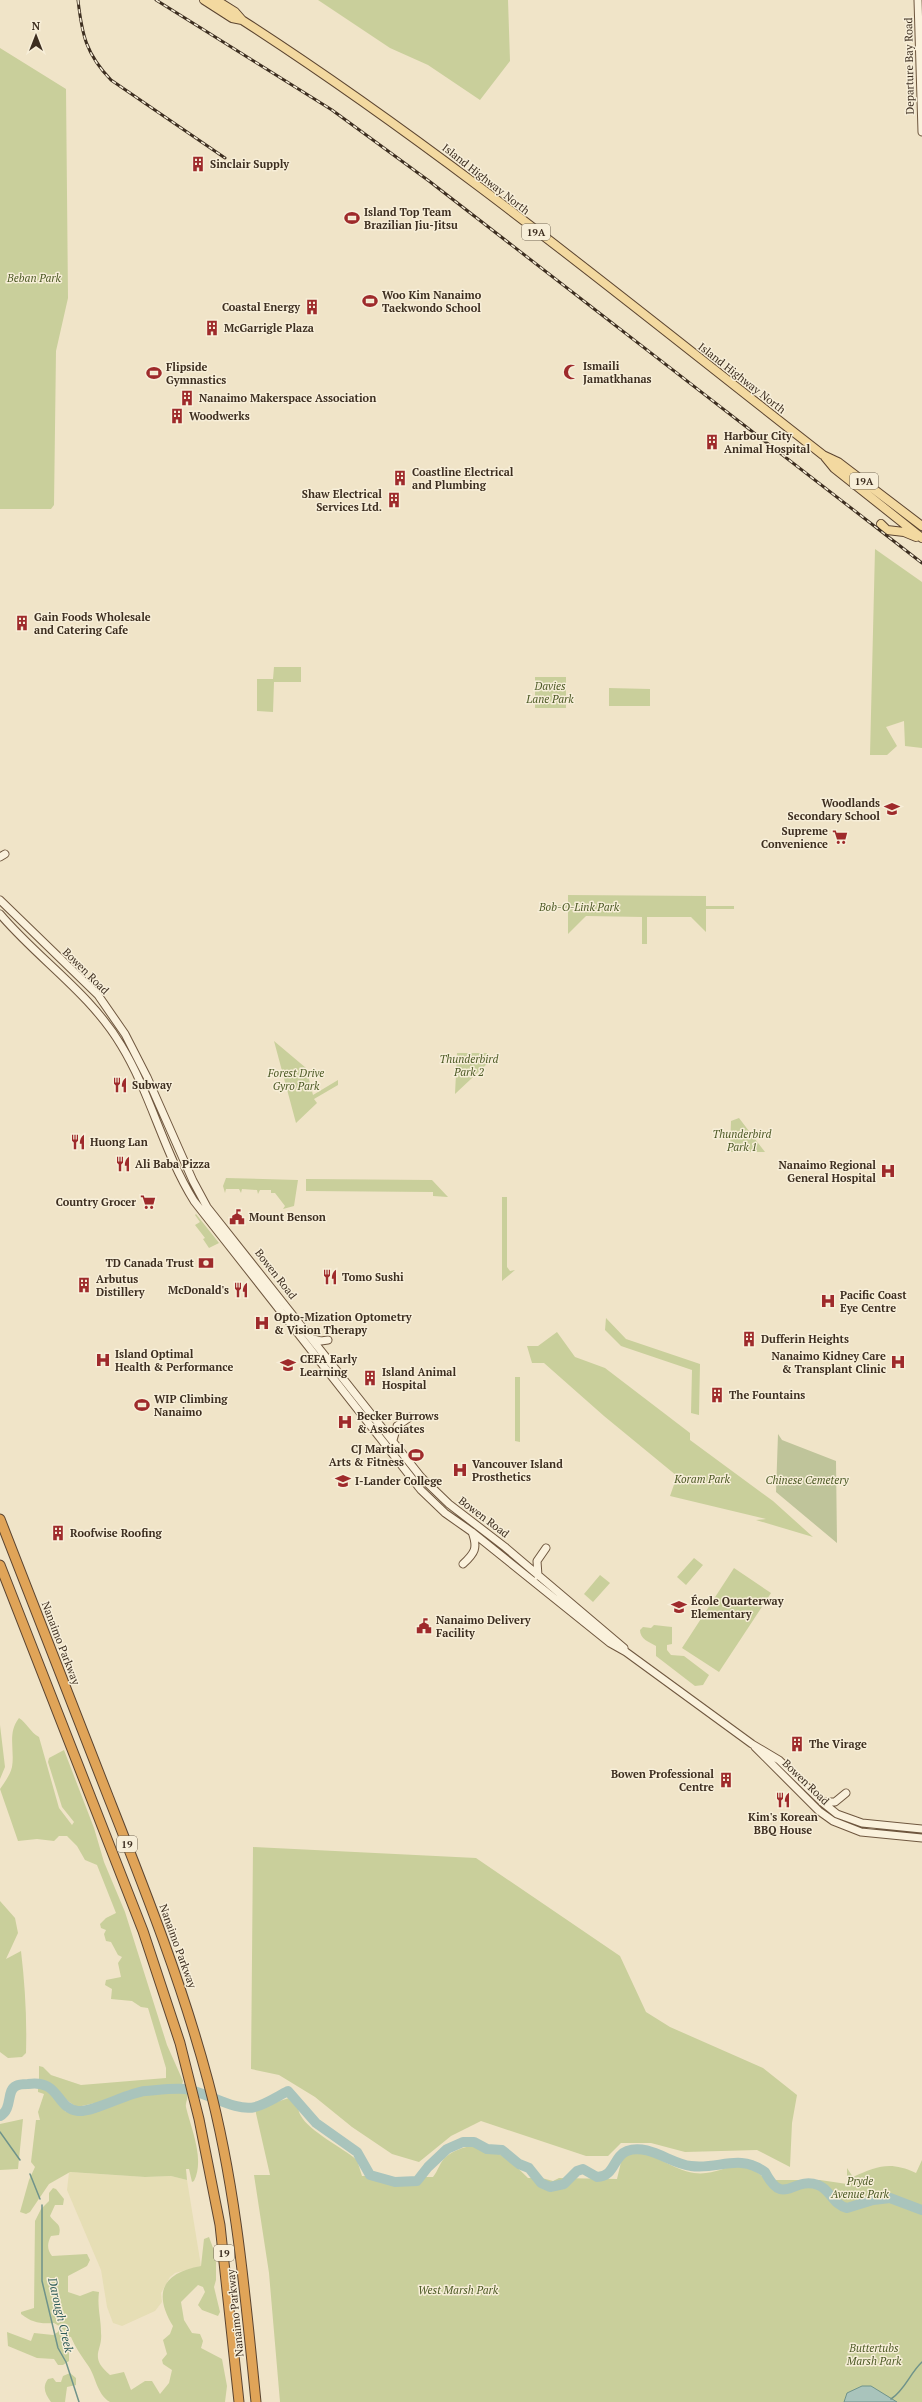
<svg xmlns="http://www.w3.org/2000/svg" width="922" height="2402" viewBox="0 0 922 2402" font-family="'PT Serif',serif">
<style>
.farmland{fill:#e6deb5}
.green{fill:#c9cf9b}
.cemetery{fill:#bfc49a}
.water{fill:#a9c4bc;stroke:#6f938a}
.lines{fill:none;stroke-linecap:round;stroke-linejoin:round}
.stream{stroke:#6f938a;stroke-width:1.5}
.river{stroke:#a9c4bc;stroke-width:10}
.secondary-casing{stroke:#6f573f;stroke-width:9}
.primary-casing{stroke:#5b4430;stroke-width:10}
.highway-casing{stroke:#5b4430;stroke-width:11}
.secondary{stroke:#faf1dc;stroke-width:7}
.primary{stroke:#f3d9a0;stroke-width:8}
.highway{stroke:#e0a458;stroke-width:9}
.rail-casing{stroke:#3d2e20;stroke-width:3}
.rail{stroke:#f7eed8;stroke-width:1.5;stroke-dasharray:4.5;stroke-linecap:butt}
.labels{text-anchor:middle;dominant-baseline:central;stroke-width:3;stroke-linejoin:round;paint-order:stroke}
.shield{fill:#f7eed8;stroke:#756857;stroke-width:1}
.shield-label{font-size:10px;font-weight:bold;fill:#3d2e20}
.street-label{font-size:11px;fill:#3d2e20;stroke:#f7eed8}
.poi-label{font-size:11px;font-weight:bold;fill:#3d2e20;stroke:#f7eed8;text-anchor:start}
.park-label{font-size:11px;font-style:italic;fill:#4d5a26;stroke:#f7eed8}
.water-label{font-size:12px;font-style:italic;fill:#2f5d5a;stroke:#f7eed8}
</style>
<rect width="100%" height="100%" fill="#f0e4c8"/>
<path class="farmland" d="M 69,2172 L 145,2177 L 171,2176 L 187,2180 L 201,2266 L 175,2273 L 170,2277 L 161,2293 L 162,2302 L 155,2311 L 122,2326 L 113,2323 L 107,2307 L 101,2270 L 67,2190 Z"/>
<path class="green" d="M 318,0 L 508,0 L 510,61 L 480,100 L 428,65 L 390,48 Z
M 0,48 L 66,89 L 68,298 L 56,351 L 54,505 L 51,509 L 0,509 Z
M 875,549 L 922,582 L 922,748 L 905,746 L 904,721 L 886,727 L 897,746 L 887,755 L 870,755 Z
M 274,667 L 301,667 L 301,682 L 274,682 L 273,712 L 257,711 L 257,679 L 273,679 Z
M 535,677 L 566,677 L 566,708 L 535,708 Z
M 609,688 L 650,689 L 650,706 L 609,706 Z
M 568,895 L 706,896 L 706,906 L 734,906 L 734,909 L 706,909 L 706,932 L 691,917 L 647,917 L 647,944 L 642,944 L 642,917 L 586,916 L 568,934 L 568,908 L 541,907 L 541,905 L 568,905 Z
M 274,1041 L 306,1068 L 313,1095 L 338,1080 L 338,1085 L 314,1099 L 317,1103 L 296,1123 Z
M 457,1053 L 487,1053 L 489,1062 L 455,1094 Z
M 739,1118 L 765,1152 L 730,1152 L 731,1121 Z
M 226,1178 L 298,1180 L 294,1206 L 283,1209 L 285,1206 L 275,1193 L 271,1193 L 271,1190 L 260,1190 L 258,1194 L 257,1190 L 242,1189 L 241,1193 L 239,1189 L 226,1189 L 225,1193 L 223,1186 Z
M 306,1179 L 432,1180 L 448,1197 L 433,1196 L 433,1192 L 306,1191 Z
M 502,1197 L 507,1197 L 507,1267 L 510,1271 L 515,1270 L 502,1281 Z
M 196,1214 L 219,1243 L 209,1248 L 203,1239 L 205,1238 L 195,1225 L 200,1222 L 195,1215 Z
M 606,1318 L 626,1339 L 700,1364 L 699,1415 L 691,1413 L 692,1370 L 621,1346 L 605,1330 Z
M 557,1332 L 575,1357 L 605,1368 L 690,1433 L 690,1440 L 773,1501 L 813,1537 L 756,1520 L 766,1519 L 670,1496 L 677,1476 L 604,1416 L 544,1363 L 532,1363 L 527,1346 L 538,1346 Z
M 515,1377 L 520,1377 L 520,1442 L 515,1441 Z
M 694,1558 L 703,1565 L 686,1585 L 677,1577 Z
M 734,1568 L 771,1593 L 719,1672 L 682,1648 Z
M 600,1575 L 610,1583 L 593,1602 L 584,1594 Z
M 654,1625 L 672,1627 L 672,1644 L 667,1645 L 667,1650 L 671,1655 L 684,1656 L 709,1675 L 703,1685 L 695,1686 L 656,1656 L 656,1646 C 649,1642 640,1639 640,1630 L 643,1627 L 651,1628 Z
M 19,1718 C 27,1723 30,1732 39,1737 L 59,1808 L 72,1825 L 74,1822 L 62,1807 L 48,1762 L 49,1758 L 64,1750 L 94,1828 L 104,1862 L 125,1912 L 167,2045 L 183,2081 L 182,2085 L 127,2091 L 114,2099 L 77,2107 C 62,2099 55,2085 39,2079 L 39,2066 L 43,2067 L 51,2075 L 81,2085 L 166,2078 L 166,2068 L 148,2008 L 141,2007 L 132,2001 L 111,1999 L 112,1989 L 105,1985 L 106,1980 L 121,1977 L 118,1963 L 122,1957 L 118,1955 L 111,1942 L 106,1941 L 104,1934 L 106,1930 L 101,1928 L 100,1924 L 106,1918 L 116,1913 L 97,1865 L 85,1860 L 77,1846 L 67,1836 L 59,1836 L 54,1841 L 37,1839 L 18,1841 L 0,1789 C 5,1782 10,1775 12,1767 C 15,1750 7,1733 19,1718 Z
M 0,1725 L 5,1767 L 0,1779 Z
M 253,1847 L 476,1858 L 620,1956 L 646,2012 L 670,2027 L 763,2068 L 797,2095 L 792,2123 L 790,2167 L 757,2150 L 685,2152 L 651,2143 L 621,2143 L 608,2156 L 586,2156 L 481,2121 L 451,2136 L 419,2162 L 392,2154 L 352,2127 L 315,2097 L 279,2075 L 251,2069 Z
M 0,1901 L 15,1918 L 18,1933 L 6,1959 L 21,1951 C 25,1985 27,2018 26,2053 L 22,2057 L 8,2058 L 0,2052 Z
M 38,2088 L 51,2090 L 66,2112 L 76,2112 L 108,2108 L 126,2097 L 155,2093 L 187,2092 C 189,2098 185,2102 186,2107 C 191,2129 205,2159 194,2181 L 192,2182 L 189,2169 L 186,2169 L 187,2180 L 171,2176 L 145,2177 L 70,2172 L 49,2184 L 30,2212 L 26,2214 L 20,2212 L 29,2180 L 35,2167 L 31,2162 L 36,2120 L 40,2120 L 38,2112 L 44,2094 L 38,2092 Z
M 292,2097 L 297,2101 C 298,2105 298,2112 301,2116 C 309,2131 343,2148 357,2160 L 362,2176 L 382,2176 L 405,2182 L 417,2177 L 433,2177 C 438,2171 440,2161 447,2156 C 479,2133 505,2155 528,2178 L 542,2178 L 553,2181 L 559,2178 L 617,2179 L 622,2158 L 633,2151 C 655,2153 673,2170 694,2173 C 724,2177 737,2151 766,2180 L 820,2180 L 847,2184 L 847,2168 L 853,2177 C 878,2166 890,2161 916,2173 L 922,2160 L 922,2402 L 280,2402 L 269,2273 L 254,2175 L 270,2175 L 255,2109 Z
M 23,2119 L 18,2169 L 0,2170 L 0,2124 Z
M 53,2188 L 56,2189 L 64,2199 L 63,2205 L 55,2205 L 50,2216 C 55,2224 62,2223 59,2235 L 51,2236 C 47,2243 47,2250 52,2256 L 87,2254 L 90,2260 L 87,2266 L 68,2276 L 68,2292 L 80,2296 L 93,2291 L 99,2292 C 97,2307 101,2318 101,2333 C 103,2351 88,2356 110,2375 L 124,2372 L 131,2390 L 145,2381 L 152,2381 L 160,2394 L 169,2383 L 172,2370 L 163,2364 L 162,2360 L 167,2354 L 163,2340 L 170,2334 L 173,2326 C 153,2293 162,2273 201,2266 L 204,2239 L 209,2237 L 216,2256 L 216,2280 L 214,2287 L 220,2312 L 218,2316 L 202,2310 L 198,2305 L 205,2292 L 203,2287 L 198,2285 L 181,2302 L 184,2320 L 192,2333 L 200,2334 L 203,2341 L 201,2348 L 222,2359 L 227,2386 L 225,2402 L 110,2402 C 96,2394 96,2375 87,2364 C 81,2355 75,2347 71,2337 L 66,2336 L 65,2339 L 69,2352 L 69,2361 L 63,2365 L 58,2365 L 54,2359 L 37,2358 L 8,2346 L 7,2332 L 31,2341 L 34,2333 L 53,2335 L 58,2332 L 59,2326 L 54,2323 C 40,2324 33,2323 21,2314 L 21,2312 L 34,2308 L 35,2221 L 41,2209 L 49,2201 L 49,2193 Z
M 70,2373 L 76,2378 L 76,2385 L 67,2387 L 65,2402 L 51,2402 C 45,2394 42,2387 48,2379 L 53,2378 L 56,2382 L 61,2382 L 63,2376 Z"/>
<path class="cemetery" d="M 778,1434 L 782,1440 L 836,1461 L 837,1543 L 776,1492 Z"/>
<path class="water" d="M 862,2386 L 871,2386 L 897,2402 L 844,2402 L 847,2393 Z"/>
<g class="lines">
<path class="stream" d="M 0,2132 L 20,2160
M 30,2174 L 40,2199
M 42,2205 L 42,2281 L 58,2348 L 66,2362 L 79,2402
M 891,2399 C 905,2390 910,2373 922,2362"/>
<path class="river" d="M 0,2116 C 13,2109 6,2090 16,2086 C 19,2084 25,2084 28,2084 C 60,2079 56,2109 78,2111 C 94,2112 127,2093 145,2091 C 158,2090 173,2088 185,2089 C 207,2092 235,2112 255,2107 C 266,2104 278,2096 288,2091 L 316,2123 L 357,2152 L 370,2175 L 395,2182 L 417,2181 L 428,2167 L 447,2149 L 463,2142 L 474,2142 L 487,2149 L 502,2150 L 519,2164 L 529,2168 L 541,2183 L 550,2187 L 564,2184 L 577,2171 L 583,2169 L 597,2177 C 615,2177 613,2156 627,2151 C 648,2143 671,2164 691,2166 C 719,2170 738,2153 765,2172 C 784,2208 792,2176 818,2185 C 830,2189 833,2205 847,2208 L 873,2200 L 890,2198 L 922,2210"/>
<g class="secondary-casing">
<path id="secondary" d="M 918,0 L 922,132
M 0,857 L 5,854
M 0,900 L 98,995 L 125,1034 L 147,1077 L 193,1181 L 207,1207 L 421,1477 L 449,1504 L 505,1547 L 624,1648
M 0,914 C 38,959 90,993 121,1045 C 151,1094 163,1151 194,1201 L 421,1490 L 445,1513 L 472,1532 L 610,1643 L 626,1652 L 752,1744 L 779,1760 L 822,1802 L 837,1814 L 862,1823 L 922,1829
M 313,1339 L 321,1341 L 328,1340
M 393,1440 L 397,1426 L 410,1417
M 463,1564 C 475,1553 478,1548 472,1532
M 538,1576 L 537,1561 L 546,1548
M 755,1747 L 819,1811 L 833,1821 L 861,1832 L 922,1838
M 822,1802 L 835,1802 L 846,1793"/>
</g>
<g class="primary-casing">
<path id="primary" d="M 204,0 L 232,18 L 242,20 C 445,151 632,306 823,455 L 838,462 L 922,526
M 216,0 L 235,12 L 242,20
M 825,457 L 834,468 L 922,538
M 881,524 L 887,530 L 904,532 L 916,537"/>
</g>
<g class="highway-casing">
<path id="highway" d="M 0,1519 C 36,1611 72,1703 108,1796 C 145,1890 182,1983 208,2081 C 236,2186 245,2294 256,2402
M 0,1565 L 143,1931 L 180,2043 L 199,2119 L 220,2225 L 239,2402"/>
</g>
<use href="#secondary" class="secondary"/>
<use href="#primary" class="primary"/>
<use href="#highway" class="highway"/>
<g class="rail-casing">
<path id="rail" d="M 78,0 C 82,35 86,54 111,80 L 225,158
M 156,0 L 332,110 L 429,181 L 922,563"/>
</g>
<use href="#rail" class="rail"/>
</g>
<defs>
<g id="building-bare" transform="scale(1.2)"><path d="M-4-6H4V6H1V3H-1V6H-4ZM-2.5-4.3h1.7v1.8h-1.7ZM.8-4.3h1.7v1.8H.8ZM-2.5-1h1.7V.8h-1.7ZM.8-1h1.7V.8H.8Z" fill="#9e2a2b" stroke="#f7eed8" stroke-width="2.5" paint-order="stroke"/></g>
<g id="stadium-bare" transform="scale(1.2)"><path d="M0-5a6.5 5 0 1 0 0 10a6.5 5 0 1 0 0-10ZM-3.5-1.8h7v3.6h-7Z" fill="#9e2a2b" stroke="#f7eed8" stroke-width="2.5" paint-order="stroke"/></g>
<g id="mosque-bare" transform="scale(1.2)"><path d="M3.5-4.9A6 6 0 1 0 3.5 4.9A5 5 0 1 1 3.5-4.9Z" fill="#9e2a2b" stroke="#f7eed8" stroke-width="2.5" paint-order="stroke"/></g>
<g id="school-bare" transform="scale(1.2)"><path d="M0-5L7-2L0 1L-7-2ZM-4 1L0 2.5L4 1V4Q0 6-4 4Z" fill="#9e2a2b" stroke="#f7eed8" stroke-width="2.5" paint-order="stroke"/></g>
<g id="supermarket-bare" transform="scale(1.2)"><path d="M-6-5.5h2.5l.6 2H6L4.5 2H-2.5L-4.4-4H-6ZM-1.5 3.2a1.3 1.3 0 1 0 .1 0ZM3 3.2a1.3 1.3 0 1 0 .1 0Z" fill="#9e2a2b" stroke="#f7eed8" stroke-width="2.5" paint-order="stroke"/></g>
<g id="restaurant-bare" transform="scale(1.2)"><path d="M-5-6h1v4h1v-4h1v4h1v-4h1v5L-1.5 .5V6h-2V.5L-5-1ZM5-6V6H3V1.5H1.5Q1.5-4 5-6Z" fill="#9e2a2b" stroke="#f7eed8" stroke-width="2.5" paint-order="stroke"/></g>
<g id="hospital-bare" transform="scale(1.2)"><path d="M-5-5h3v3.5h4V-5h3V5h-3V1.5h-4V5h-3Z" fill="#9e2a2b" stroke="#f7eed8" stroke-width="2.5" paint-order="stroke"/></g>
<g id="civic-bare" transform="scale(1.2)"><path d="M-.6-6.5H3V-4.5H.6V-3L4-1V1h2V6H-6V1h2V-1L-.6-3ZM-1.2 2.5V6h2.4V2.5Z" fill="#9e2a2b" stroke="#f7eed8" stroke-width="2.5" paint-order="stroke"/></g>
<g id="bank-bare" transform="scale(1.2)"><path d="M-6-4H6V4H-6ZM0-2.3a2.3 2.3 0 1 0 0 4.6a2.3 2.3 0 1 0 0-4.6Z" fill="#9e2a2b" stroke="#f7eed8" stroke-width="2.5" paint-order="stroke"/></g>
<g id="university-bare" transform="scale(1.2)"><path d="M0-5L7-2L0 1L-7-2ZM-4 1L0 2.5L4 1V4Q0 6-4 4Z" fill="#9e2a2b" stroke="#f7eed8" stroke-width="2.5" paint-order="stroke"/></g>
</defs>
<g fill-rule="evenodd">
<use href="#building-bare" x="198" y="164"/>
<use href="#stadium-bare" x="352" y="218"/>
<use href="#stadium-bare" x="370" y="301"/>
<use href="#building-bare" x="312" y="307"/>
<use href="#building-bare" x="212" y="328"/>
<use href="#mosque-bare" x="571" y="372"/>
<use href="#stadium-bare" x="154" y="373"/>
<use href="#building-bare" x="187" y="398"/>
<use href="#building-bare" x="177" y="416"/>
<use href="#building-bare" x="712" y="442"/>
<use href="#building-bare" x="400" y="478"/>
<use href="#building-bare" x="394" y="500"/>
<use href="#building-bare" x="22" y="623"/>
<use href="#school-bare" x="892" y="809"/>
<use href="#supermarket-bare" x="840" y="837"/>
<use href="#restaurant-bare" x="120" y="1085"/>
<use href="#restaurant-bare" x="78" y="1142"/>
<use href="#restaurant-bare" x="123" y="1164"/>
<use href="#hospital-bare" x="888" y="1171"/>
<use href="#supermarket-bare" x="148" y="1202"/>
<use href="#civic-bare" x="237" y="1217"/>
<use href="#bank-bare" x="206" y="1263"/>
<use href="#restaurant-bare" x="330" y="1277"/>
<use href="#building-bare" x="84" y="1285"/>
<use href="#restaurant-bare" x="241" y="1290"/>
<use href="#hospital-bare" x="828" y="1301"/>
<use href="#hospital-bare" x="262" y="1323"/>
<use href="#building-bare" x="749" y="1339"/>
<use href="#hospital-bare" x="103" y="1360"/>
<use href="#hospital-bare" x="898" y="1362"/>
<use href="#school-bare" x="288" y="1365"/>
<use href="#building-bare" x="370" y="1378"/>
<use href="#building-bare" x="717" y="1395"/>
<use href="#stadium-bare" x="142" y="1405"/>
<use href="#hospital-bare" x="345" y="1422"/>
<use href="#stadium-bare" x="416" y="1455"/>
<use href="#hospital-bare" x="460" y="1470"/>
<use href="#university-bare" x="343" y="1481"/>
<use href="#building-bare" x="58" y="1533"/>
<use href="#school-bare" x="679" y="1607"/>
<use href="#civic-bare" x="424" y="1626"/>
<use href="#building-bare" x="797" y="1744"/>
<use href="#building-bare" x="726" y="1780"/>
<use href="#restaurant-bare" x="783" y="1800"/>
</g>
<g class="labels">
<g class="shield">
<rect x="522" y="224" width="28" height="16" rx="3"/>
<rect x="850" y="473" width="28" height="16" rx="3"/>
<rect x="117" y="1836" width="20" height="16" rx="3"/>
<rect x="214" y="2245" width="20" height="16" rx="3"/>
</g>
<g class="shield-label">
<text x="536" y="232">19A</text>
<text x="864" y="481">19A</text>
<text x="127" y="1844">19</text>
<text x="224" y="2253">19</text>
</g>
<g class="street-label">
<text transform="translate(909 66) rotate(-91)">Departure Bay Road</text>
<text transform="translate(486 179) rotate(38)">Island Highway North</text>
<text transform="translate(742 378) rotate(38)">Island Highway North</text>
<text transform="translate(86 971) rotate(45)">Bowen Road</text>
<text transform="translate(276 1274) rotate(52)">Bowen Road</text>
<text transform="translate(484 1517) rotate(37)">Bowen Road</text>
<text transform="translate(61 1643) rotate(69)">Nanaimo Parkway</text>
<text transform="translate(806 1782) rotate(44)">Bowen Road</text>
<text transform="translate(178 1946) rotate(70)">Nanaimo Parkway</text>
<text transform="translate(235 2313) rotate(-96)">Nanaimo Parkway</text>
</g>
<g class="poi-label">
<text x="210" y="164">Sinclair Supply</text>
<text x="364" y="212">Island Top Team<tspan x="364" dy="13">Brazilian Jiu-Jitsu</tspan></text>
<text x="382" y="295">Woo Kim Nanaimo<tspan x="382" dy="13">Taekwondo School</tspan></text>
<text x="300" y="307" text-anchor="end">Coastal Energy</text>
<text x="224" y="328">McGarrigle Plaza</text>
<text x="583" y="366">Ismaili<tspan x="583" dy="13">Jamatkhanas</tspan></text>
<text x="166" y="367">Flipside<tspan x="166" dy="13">Gymnastics</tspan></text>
<text x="199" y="398">Nanaimo Makerspace Association</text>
<text x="189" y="416">Woodwerks</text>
<text x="724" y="436">Harbour City<tspan x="724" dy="13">Animal Hospital</tspan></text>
<text x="412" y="472">Coastline Electrical<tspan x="412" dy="13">and Plumbing</tspan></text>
<text x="382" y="494" text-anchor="end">Shaw Electrical<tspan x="382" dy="13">Services Ltd.</tspan></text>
<text x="34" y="617">Gain Foods Wholesale<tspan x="34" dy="13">and Catering Cafe</tspan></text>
<text x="880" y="803" text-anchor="end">Woodlands<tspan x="880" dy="13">Secondary School</tspan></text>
<text x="828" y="831" text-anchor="end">Supreme<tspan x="828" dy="13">Convenience</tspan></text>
<text x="132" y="1085">Subway</text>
<text x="90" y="1142">Huong Lan</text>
<text x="135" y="1164">Ali Baba Pizza</text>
<text x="876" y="1165" text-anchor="end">Nanaimo Regional<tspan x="876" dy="13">General Hospital</tspan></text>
<text x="136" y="1202" text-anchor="end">Country Grocer</text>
<text x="249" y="1217">Mount Benson</text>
<text x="194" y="1263" text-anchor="end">TD Canada Trust</text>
<text x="342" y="1277">Tomo Sushi</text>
<text x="96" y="1279">Arbutus<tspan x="96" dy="13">Distillery</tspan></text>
<text x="229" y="1290" text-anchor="end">McDonald's</text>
<text x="840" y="1295">Pacific Coast<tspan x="840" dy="13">Eye Centre</tspan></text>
<text x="274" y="1317">Opto-Mization Optometry<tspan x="274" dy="13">&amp; Vision Therapy</tspan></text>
<text x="761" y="1339">Dufferin Heights</text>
<text x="115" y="1354">Island Optimal<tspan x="115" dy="13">Health &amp; Performance</tspan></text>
<text x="886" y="1356" text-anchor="end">Nanaimo Kidney Care<tspan x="886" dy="13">&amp; Transplant Clinic</tspan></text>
<text x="300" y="1359">CEFA Early<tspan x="300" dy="13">Learning</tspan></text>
<text x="382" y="1372">Island Animal<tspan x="382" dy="13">Hospital</tspan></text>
<text x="729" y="1395">The Fountains</text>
<text x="154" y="1399">WIP Climbing<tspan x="154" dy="13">Nanaimo</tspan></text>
<text x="357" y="1416">Becker Burrows<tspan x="357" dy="13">&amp; Associates</tspan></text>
<text x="404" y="1449" text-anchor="end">CJ Martial<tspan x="404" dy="13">Arts &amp; Fitness</tspan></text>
<text x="472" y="1464">Vancouver Island<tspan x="472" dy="13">Prosthetics</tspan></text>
<text x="355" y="1481">I-Lander College</text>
<text x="70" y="1533">Roofwise Roofing</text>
<text x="691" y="1601">École Quarterway<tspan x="691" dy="13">Elementary</tspan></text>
<text x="436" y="1620">Nanaimo Delivery<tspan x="436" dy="13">Facility</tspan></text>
<text x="809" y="1744">The Virage</text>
<text x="714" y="1774" text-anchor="end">Bowen Professional<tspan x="714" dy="13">Centre</tspan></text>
<text x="783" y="1817" text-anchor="middle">Kim's Korean<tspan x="783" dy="13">BBQ House</tspan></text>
</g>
<g class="park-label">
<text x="34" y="278">Beban Park</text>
<text x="550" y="686">Davies<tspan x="550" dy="13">Lane Park</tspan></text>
<text x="579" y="907">Bob-O-Link Park</text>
<text x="469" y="1059">Thunderbird<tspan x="469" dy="13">Park 2</tspan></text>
<text x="296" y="1073">Forest Drive<tspan x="296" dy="13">Gyro Park</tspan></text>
<text x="742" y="1134">Thunderbird<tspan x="742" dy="13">Park 1</tspan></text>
<text x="702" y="1479">Koram Park</text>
<text x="807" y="1480">Chinese Cemetery</text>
<text x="860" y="2181">Pryde<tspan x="860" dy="13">Avenue Park</tspan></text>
<text x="458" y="2290">West Marsh Park</text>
<text x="874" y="2348">Buttertubs<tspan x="874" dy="13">Marsh Park</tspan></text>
</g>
<g class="water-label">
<text transform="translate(61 2315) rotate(77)">Darough Creek</text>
</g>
</g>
<g transform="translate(36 36)" stroke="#f7eed8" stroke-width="3" paint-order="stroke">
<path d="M0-3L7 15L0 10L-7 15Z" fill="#3d2e20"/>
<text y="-6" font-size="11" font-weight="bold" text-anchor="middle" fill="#3d2e20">N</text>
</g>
</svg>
